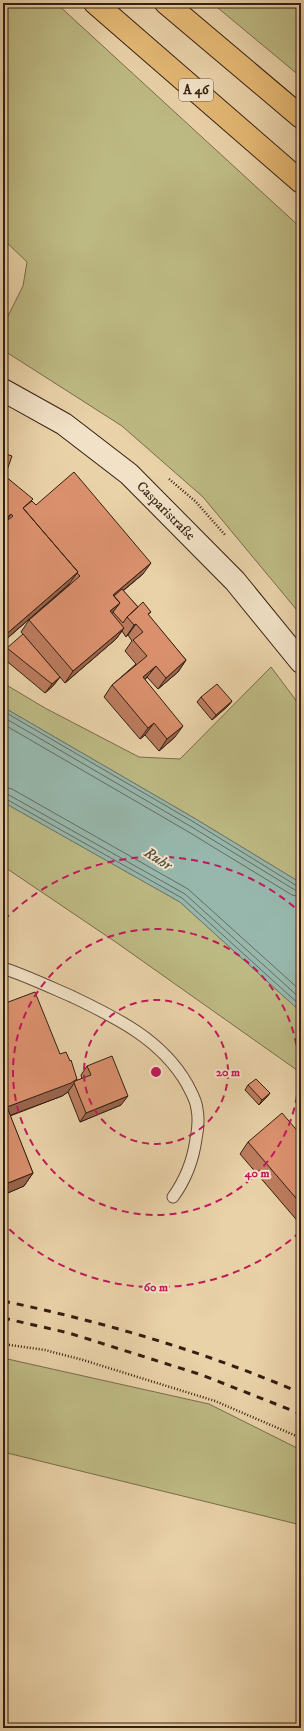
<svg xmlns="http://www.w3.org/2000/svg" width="304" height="1731" viewBox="0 0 304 1731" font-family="'IM FELL DW Pica',serif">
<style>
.green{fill:#bdb983;stroke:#786c4a}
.water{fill:#97b7ac;stroke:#6f7a6e}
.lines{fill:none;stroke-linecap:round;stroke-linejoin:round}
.shore{stroke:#666b5f;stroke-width:1}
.service-casing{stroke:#614c38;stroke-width:13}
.secondary-casing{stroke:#341f12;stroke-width:24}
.motorway-casing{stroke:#341f12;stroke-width:24}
.path{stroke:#341f12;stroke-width:2.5;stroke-dasharray:1 2;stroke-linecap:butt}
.service{stroke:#f1e1c6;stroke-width:11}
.secondary{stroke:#f1e1c6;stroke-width:22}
.motorway{stroke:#e4b874;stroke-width:22}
.rail{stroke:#341f12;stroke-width:3;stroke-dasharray:7 7;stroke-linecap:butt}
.wall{fill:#bb7c5e;stroke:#341f12}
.shaded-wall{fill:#99654c;stroke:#341f12}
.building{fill:#da906d;stroke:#341f12}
.ring{fill:none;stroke:#c2185b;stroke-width:2;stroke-dasharray:7 5}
.labels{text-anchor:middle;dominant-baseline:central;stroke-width:4;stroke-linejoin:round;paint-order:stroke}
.shield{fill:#f1e1c6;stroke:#6d5948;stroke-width:1}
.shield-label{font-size:13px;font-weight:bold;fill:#341f12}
.street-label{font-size:14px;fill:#341f12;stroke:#f1e1c6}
.water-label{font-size:15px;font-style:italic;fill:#524d40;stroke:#f1e1c6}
.centre{fill:#c2185b;stroke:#f1e1c6;stroke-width:2}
.ring-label{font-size:12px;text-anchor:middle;font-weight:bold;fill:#c2185b;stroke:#f1e1c6;stroke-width:4;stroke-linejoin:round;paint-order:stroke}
</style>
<rect width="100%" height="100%" fill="#e9d1a8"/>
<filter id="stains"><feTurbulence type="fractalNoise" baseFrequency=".005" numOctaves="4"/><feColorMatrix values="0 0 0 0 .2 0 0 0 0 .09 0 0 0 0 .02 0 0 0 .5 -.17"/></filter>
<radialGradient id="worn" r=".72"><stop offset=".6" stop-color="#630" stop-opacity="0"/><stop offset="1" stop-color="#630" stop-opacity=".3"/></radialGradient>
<path class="green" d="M 3,3 L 56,3 L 301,228 L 301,615 L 203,497 L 122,426 L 3,350 L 3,326 L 23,286 L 27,262 L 3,239 Z
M 212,3 L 301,3 L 301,77 Z
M 271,667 L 301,707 L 301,883 L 194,818 L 3,707 L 3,683 L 45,708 L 139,757 L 180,759 Z
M 3,802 L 180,902 L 301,1012 L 301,1073 L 117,943 L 3,866 Z
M 3,1358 L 209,1404 L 301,1450 L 301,1525 L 3,1452 Z"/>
<path class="water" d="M 3,707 L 194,818 L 301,883 L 301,1012 L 180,902 L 3,802 Z"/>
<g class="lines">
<path class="shore" d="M 3,711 L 192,821 L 297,886 L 301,886
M 3,717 L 190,826 L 295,890 L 301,891
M 3,724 L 187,831 L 292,895 L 301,897
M 3,787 L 12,789 L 188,889 L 301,991
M 3,793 L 9,795 L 185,894 L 301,999
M 3,798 L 6,799 L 182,898 L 301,1006"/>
<g class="service-casing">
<path id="service" d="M 3,968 C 27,976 50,987 73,997 C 117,1018 162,1040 187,1084 C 191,1092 196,1099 197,1109 C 199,1119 198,1129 196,1139 C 193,1161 186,1179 173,1197"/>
</g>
<g class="secondary-casing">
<g id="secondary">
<path id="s1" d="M 3,390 L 64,424 L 129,474 L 235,581 L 301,662"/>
</g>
</g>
<g class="motorway-casing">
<path id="motorway" d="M 95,3 L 301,182
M 166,3 L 301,117"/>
</g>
<path class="path" d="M 169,479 L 195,501 L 226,536
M 3,1344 L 45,1350 L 83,1360 L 215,1401 L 301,1438"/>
<use href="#service" class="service"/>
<use href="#secondary" class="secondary"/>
<use href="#motorway" class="motorway"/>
<path class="rail" d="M 3,1301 C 105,1322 205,1352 301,1393
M 3,1318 L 69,1333 L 202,1375 L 301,1414"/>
</g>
<path class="wall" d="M 5,476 L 32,501 L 36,505 L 143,574 L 123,591 L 138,607 L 151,612 L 148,615 L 186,660 L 178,672 L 158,689 L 147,677 L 145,680 L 175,737 L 159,751 L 145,735 L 140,739 L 104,697 L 112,685 L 136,664 L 125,651 L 132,641 L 128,635 L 126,637 L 122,631 L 116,639 L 65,683 L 60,677 L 53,686 L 45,693 L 3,658 L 3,654 L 7,648 L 58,675 L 21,632 L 29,620 L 70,585 L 69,585 L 3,642 Z
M 201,697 L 232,701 L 228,706 L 212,720 L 197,702 Z
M 3,1004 L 60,1054 L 75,1081 L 82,1079 L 81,1075 L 87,1066 L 121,1105 L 80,1122 L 68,1092 L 62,1096 L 10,1116 L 33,1173 L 24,1186 L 3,1195 Z
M 248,1085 L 270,1093 L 266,1098 L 259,1105 L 245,1090 Z
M 301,1135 L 301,1225 L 240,1154 L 248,1142 Z"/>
<path class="shaded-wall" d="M 11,514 L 3,526 L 3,521 Z
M 151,563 L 143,574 L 109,602 L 113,595 Z
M 78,572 L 69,584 L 3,642 L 3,637 Z
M 120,603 L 113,612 L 109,617 L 110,611 Z
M 136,624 L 128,635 L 126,637 L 134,625 Z
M 124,628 L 116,639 L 65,683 L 73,671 Z
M 186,660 L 178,672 L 158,689 L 166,678 Z
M 156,666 L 147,677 L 134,688 L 143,677 Z
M 60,677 L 53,686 L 45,693 L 52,684 Z
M 232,701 L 228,706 L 212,720 L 216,715 Z
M 154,723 L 145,735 L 140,739 L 148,728 Z
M 183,726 L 175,737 L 159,751 L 167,739 Z
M 77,1079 L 68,1092 L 62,1096 L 3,1118 L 7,1107 Z
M 270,1093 L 266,1098 L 259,1105 L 262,1100 Z
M 128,1096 L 121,1105 L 80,1122 L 86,1113 Z
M 33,1173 L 24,1186 L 3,1195 L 3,1185 Z"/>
<path class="building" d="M 3,453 L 12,456 L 5,476 L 33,499 L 23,508 L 78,572 L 3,637 L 3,524 L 13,516 L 11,514 L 3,521 Z
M 74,472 L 151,563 L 113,595 L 120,603 L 110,611 L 124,628 L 73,671 L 29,620 L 80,576 L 77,573 L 78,572 L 23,508 L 32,501 L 36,505 Z
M 122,589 L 138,607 L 127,617 L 123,623 L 113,612 L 120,603 L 114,596 Z
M 143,602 L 151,612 L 148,614 L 186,660 L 166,678 L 156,666 L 143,677 L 183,726 L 167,739 L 154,723 L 148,728 L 112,685 L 147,656 L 133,640 L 143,632 L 136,624 L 134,625 L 127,617 Z
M 23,634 L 60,677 L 52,684 L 7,648 Z
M 217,684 L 232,701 L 216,715 L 201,697 Z
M 35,992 L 60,1054 L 66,1052 L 70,1061 L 71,1060 L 77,1079 L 71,1083 L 7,1107 L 33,1173 L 3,1185 L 3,1004 Z
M 112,1056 L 128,1096 L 86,1113 L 74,1083 L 75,1081 L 91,1075 L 87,1066 Z
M 256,1079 L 270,1093 L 262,1100 L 248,1085 Z
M 282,1113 L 301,1135 L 301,1204 L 248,1142 Z"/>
<g class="ring">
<circle cx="156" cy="1072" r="72"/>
<circle cx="156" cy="1072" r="143"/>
<path d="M300 1232A215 215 0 0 1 4 1224M4 920A215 215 0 0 1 300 912"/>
</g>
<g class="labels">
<rect class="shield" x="179" y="79" width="34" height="22" rx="3"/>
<g class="shield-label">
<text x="196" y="90">A 46</text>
</g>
<g class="street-label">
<text stroke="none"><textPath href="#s1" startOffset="204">Casparistraße</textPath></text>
</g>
<g class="water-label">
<text transform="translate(158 859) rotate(32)">Ruhr</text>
</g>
</g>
<circle cx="156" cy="1072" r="6" class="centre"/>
<g class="ring-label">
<text x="228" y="1076">20 m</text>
<text x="257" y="1177">40 m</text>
<text x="156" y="1291">60 m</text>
</g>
<rect width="304" height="1731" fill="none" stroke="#e9d1a8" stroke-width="16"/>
<rect x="4" y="4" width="296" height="1723" fill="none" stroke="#341f12" stroke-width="2"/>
<rect x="8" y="8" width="288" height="1715" fill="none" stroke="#341f12"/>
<rect width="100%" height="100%" filter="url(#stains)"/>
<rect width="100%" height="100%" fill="url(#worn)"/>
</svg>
